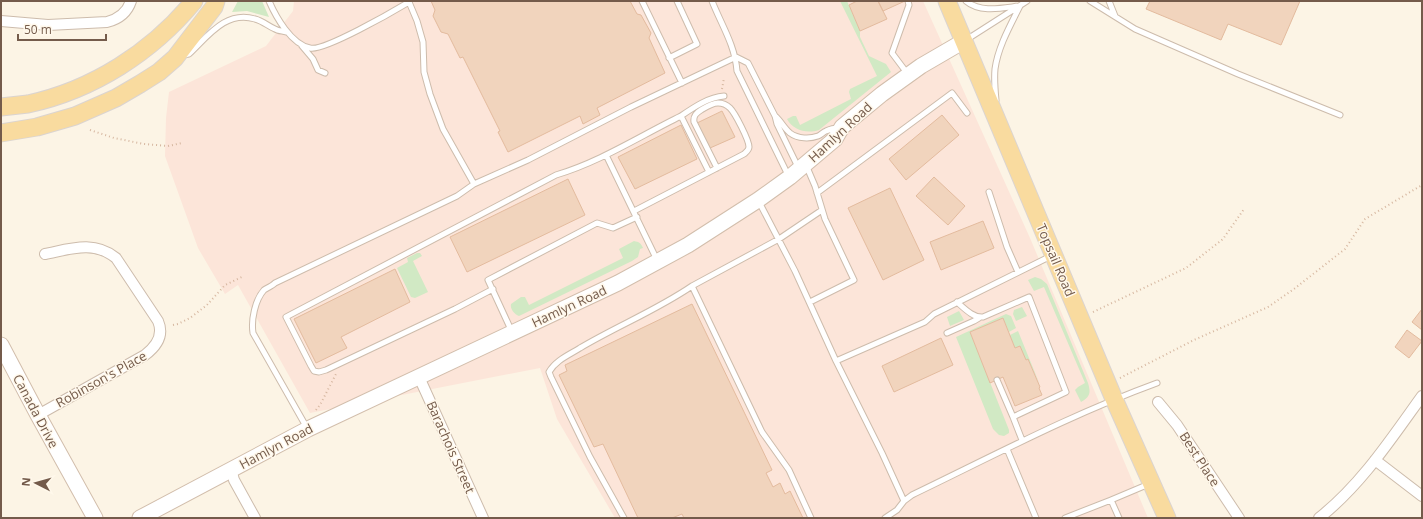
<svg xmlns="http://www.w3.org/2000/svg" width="1423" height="519" viewBox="0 0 1423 519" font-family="'Open Sans',sans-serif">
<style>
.commercial{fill:#fce5d9}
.green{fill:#d1e9c4}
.building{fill:#f1d4bd;stroke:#e3bb9e}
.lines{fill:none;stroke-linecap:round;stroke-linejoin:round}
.lane-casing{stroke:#cdbcac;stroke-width:7}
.street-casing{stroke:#cdbcac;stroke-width:12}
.secondary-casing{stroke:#d2beac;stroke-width:17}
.primary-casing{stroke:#dbd4d0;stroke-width:19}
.path{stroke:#d6b7a0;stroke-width:2;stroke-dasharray:1 3;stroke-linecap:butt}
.lane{stroke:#fff;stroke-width:5}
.street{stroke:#fff;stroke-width:10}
.secondary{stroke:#fff;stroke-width:15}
.primary{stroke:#f9db9f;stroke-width:17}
.labels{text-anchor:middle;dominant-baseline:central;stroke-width:3;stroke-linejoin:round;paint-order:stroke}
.street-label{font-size:13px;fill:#745b4b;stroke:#fff8eb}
</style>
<rect width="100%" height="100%" fill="#fcf4e5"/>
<path class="commercial" d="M 294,1 L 923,1 L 1030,238 L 1148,518 L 615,518 L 557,419 L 540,368 L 310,413 L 238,285 L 225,294 L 198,248 L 165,156 L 166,118 L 169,92 L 266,46 L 293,11 Z"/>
<path class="green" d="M 238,1 L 262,1 L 269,17 L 247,11 L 232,12 Z
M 840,1 L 847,1 L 860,31 L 860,37 L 869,56 L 886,64 L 891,72 L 819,130 C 806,134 793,130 787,119 L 793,116 L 796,116 L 800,125 L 851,99 L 849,92 L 850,89 L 877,76 Z
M 634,241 C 639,242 641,243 643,248 L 640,249 L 638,257 L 632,261 L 519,316 C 514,314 510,309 511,304 L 521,297 L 525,297 L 529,305 L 623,258 L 619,249 Z
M 417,253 L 420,253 L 422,256 L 413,261 L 428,292 L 415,298 L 411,297 L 397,268 L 408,262 L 407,258 Z
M 1035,277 L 1041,279 L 1047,284 L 1088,383 C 1091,393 1090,397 1081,402 L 1075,390 L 1078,387 L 1085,383 L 1044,287 L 1034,291 L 1028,280 Z
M 1022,307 L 1027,316 L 1016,321 L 1013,314 L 1014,310 Z
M 959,311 L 964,320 L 950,326 L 947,317 Z
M 1006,314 L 1011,316 L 1016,328 L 1009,332 L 1003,318 L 970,332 L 1009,430 L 1009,433 L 1004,436 L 999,435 L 993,429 L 956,337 Z
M 1018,331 L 1040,385 L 1028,359 L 1026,360 L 1020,346 L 1015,348 L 1010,335 Z"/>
<path class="building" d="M 431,1 L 630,1 L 637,14 L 641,15 L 651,33 L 649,38 L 665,73 L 597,108 L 600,115 L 583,124 L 580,116 L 508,152 L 498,132 L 500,131 L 463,57 L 460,58 L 448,34 L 441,32 L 433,16 L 435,10 Z
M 857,1 L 878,1 L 887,19 L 860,31 L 849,5 Z
M 878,1 L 905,1 L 883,11 Z
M 1150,1 L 1300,1 L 1281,45 L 1228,24 L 1221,40 L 1146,9 Z
M 722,111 L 735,137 L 710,148 L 697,123 Z
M 942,115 L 959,135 L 906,180 L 889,159 Z
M 681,125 L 697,159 L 635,189 L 618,157 Z
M 934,177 L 965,206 L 948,225 L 916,196 Z
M 568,179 L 585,215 L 467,272 L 450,237 Z
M 890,188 L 924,260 L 883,280 L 848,208 Z
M 983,221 L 994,248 L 941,270 L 930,242 Z
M 395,269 L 410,302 L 341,337 L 347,348 L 316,363 L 294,319 Z
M 692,304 L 772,470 L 766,473 L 773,487 L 780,483 L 785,494 L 790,491 L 803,518 L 684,518 L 682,514 L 672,518 L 638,518 L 603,444 L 594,447 L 559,375 L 567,371 L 565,365 Z
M 1422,309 L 1422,330 L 1412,322 Z
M 1003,318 L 1015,348 L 1020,346 L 1026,360 L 1028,359 L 1040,387 L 1039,388 L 1042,395 L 1015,406 L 1003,377 L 990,383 L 970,332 Z
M 1407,330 L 1422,341 L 1409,358 L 1395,347 Z
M 941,338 L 953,365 L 894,392 L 882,366 Z"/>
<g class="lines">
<g class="lane-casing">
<path id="lane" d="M 269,1 C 276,17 291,44 310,48 C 323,52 394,11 409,2 L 417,21 L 423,42 L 424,72 L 430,94 L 443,129 L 474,184
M 642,1 L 682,83
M 712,1 C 721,24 735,45 737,71 L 789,177
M 966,1 C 980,13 1002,8 1019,6
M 1090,1 L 1135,29 L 1238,74 L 1340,115
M 1109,1 L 1115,16
M 966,40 L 1027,1
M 302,46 L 313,59 L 318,70 L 325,73
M 183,55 L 189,54 C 208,36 226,10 255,19 C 263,21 268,26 275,29 C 278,31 283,31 286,32
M 736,57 L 748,63 L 775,116 L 777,124 L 799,169
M 669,58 L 697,44 L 677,1
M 907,73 L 892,53 L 909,5 L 908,1
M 996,100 C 995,90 994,80 995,69 C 998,47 1010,26 1020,6
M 681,116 L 709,172
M 775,116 C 781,121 784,128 790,133 C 798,139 810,139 818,136 C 821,135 823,132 826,131 C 830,129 835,128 839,128
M 606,155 L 657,260
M 806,165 L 815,186 L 825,219 L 854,280 L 810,302
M 989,192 L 1007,247 L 1018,272
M 817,193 L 952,93 L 967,113
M 758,200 L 795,271 L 836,361 L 882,453 L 904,501
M 634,211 L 744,154 C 746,152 749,150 749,147 C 749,140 735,113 730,108 C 727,105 722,103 718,103 C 712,103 706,107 701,110 C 696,113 693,116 694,122 L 717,168
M 493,289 L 455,309 L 326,370 L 319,372 L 314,371 L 311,366 L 286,317 L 556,175 C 600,162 640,136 681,116 C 694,107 709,97 724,96
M 957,302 C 964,308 973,318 983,317 L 1029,297 L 1066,392 L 1013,417 L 1022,440
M 512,332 L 488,280 L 597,223 L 613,228 L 637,217
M 947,333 L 974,321 L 979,318
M 836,361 L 925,322 L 934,314 L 1051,256
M 997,380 L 1013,417
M 307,428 L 253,333 C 251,320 255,300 264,290 C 267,288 272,286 275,283 L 457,196 L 474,184 L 528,160 L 631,107 L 736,57
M 1007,449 L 1036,518
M 624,518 L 590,457 L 551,377 L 549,372 C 556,360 569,355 580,348 C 617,326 657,310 692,286
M 811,518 L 789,470 L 762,432 L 692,286 L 779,239 L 822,210
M 885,518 L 897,510 L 904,501 L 912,495 C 993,456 1072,414 1157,383
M 1065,518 L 1111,500
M 1119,518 L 1111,500 L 1149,484"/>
</g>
<g class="street-casing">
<path id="street" d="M 1,21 L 48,25 L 107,22 C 119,19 127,13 131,1
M 419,377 L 483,518
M 1158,402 L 1177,425 L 1239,518
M 38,415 L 145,355 C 157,346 164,335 158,321 L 116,258 C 94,240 70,249 45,254
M 1375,460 L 1422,496
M 231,469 L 234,480 L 255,518
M 1319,518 C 1361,485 1391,439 1422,396"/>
</g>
<g class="secondary-casing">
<path id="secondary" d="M 1,345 L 38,415 L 95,518
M 140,518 L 308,429 L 618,283 L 688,245 L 758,200 L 790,177 L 835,139 L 842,127 L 848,122 L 882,94 L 921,66 L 964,41"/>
</g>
<g class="primary-casing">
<path id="primary" d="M 947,1 L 1114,399 L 1167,518
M 1,107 C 10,106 19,105 28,104 C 93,90 152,52 194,1
M 1,133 L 37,127 L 75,116 L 116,98 L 140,84 L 159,72 L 175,58 L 214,7 L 216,1"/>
</g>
<path class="path" d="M 722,89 L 724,78
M 90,130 L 114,138 L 144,144 L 168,146 L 182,143
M 1093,312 L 1186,268 L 1223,239 L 1244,209
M 173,325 L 178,324 L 190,318 L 207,305 L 225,285 L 244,276
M 1120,378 L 1194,340 L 1268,307 L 1294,289 L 1345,249 L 1365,219 L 1422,185
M 316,410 L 320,405 L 336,374"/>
<use href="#lane" class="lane"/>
<use href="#street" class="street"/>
<use href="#secondary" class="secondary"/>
<use href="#primary" class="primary"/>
</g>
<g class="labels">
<g class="street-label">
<text transform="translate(840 132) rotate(-43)">Hamlyn Road</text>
<text transform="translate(1056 260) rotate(67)">Topsail Road</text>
<text transform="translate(569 306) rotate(-25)">Hamlyn Road</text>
<text transform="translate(101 379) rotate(-29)">Robinson's Place</text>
<text transform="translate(36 411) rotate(62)">Canada Drive</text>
<text transform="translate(276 446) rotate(-28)">Hamlyn Road</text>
<text transform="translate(451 447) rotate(66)">Barachois Street</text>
<text transform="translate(1200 459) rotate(57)">Best Place</text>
</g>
</g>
<rect width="1423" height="519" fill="none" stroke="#745b4b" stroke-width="4"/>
<g transform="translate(36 483) rotate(276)" stroke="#fff8eb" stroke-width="3" paint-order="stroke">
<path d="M0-3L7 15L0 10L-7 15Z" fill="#745b4b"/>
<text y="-6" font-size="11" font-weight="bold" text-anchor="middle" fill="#745b4b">N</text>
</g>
<path d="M18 34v6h88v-6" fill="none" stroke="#745b4b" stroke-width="2"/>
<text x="24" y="34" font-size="12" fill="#745b4b" stroke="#fff8eb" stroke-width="3" paint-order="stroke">50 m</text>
</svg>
